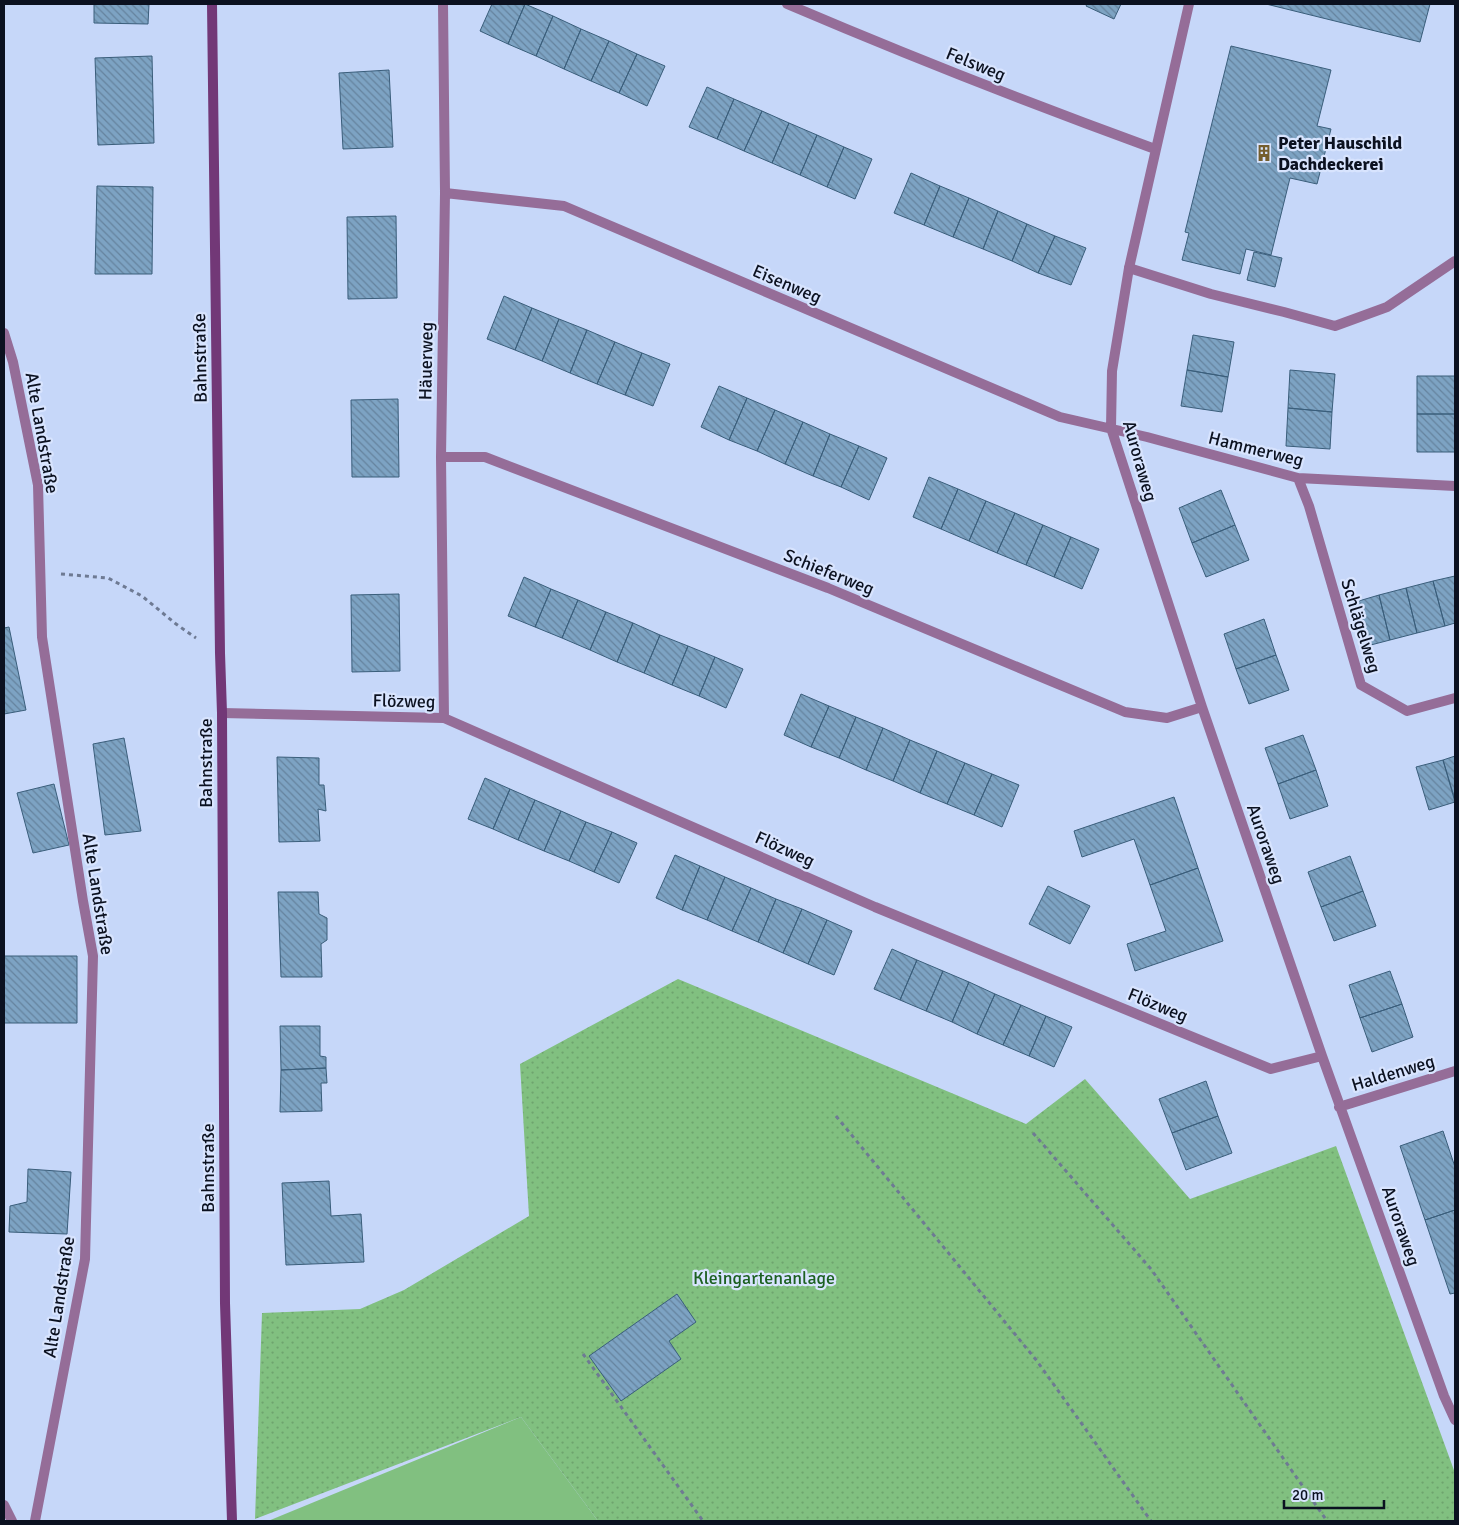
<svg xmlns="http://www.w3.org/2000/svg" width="1459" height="1525" viewBox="0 0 1459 1525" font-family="Signika,sans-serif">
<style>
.grass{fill:#81c080}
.park{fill:url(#park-dots)}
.building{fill:url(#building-back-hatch);stroke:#3a5e7b}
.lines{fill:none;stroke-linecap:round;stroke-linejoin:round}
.path{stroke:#6e7a93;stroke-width:3;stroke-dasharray:4 4;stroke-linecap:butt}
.service{stroke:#956d98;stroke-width:10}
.minor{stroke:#956d98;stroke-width:10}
.secondary{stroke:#723877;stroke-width:10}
.labels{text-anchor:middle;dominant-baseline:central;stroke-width:4.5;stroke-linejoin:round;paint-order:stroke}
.street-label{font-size:18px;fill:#0b1120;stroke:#d8e4fe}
.poi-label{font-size:18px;font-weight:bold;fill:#0b1120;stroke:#d8e4fe;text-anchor:start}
.park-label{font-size:18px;fill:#1c6021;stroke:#d8e4fe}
</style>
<defs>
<pattern id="park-dots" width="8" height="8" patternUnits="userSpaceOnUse" patternTransform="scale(1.25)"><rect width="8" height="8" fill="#81c080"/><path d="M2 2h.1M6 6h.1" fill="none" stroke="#6ea46e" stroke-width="1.8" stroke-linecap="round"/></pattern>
<pattern id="building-back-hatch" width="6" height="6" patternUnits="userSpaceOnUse" patternTransform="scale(1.25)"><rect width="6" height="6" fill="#7da3c3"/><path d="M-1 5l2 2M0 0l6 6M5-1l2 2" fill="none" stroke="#65839e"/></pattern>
</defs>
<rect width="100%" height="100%" fill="#c6d7f9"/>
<path class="grass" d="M 521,1417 L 598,1521 L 268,1521 Z"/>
<path class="park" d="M 678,979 L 1026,1124 L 1085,1079 L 1190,1199 L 1336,1146 L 1455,1473 L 1455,1521 L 598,1521 L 521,1417 L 255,1519 L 262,1313 L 360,1309 L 404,1290 L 529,1216 L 520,1064 Z"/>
<path class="building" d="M 94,4 L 149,4 L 148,24 L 94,23 Z
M 492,4 L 525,4 L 508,44 L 480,31 Z
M 525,4 L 553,16 L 536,56 L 508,44 Z
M 1087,4 L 1121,4 L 1114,19 L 1086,6 Z
M 1266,4 L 1430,4 L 1420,42 Z
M 553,16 L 581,29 L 564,69 L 536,56 Z
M 581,29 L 609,41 L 591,81 L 564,69 Z
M 609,41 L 637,54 L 619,93 L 591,81 Z
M 1231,46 L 1331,70 L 1317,126 L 1331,129 L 1317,184 L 1290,178 L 1271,255 L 1246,249 L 1240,274 L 1182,260 L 1189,233 L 1185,232 Z
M 637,54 L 665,66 L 647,106 L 619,93 Z
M 152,56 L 154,143 L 98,145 L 95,58 Z
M 389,70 L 393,147 L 343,149 L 339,73 Z
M 707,87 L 734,99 L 717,139 L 689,127 Z
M 734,99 L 762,111 L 744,151 L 717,139 Z
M 762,111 L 789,123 L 772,163 L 744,151 Z
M 789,123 L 817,135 L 800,175 L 772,163 Z
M 817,135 L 844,147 L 827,187 L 800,175 Z
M 844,147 L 872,159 L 855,199 L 827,187 Z
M 911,173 L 940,186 L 924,225 L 894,213 Z
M 97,186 L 153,187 L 152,274 L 95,274 Z
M 940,186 L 969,198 L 953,237 L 924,225 Z
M 969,198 L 998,211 L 983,249 L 953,237 Z
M 998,211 L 1027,224 L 1012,261 L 983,249 Z
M 396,216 L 397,298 L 348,299 L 347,217 Z
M 1027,224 L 1055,236 L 1038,273 L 1012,261 Z
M 1055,236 L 1086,248 L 1071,285 L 1038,273 Z
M 1254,252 L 1282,258 L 1275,287 L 1247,280 Z
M 504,296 L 532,308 L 515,350 L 487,339 Z
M 532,308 L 559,319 L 542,361 L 515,350 Z
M 559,319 L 587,330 L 570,373 L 542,361 Z
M 587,330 L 615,342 L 597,384 L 570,373 Z
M 1193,335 L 1234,342 L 1228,377 L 1187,370 Z
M 615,342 L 642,353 L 625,395 L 597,384 Z
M 642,353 L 670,364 L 653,406 L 625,395 Z
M 1187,370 L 1228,377 L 1222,412 L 1181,406 Z
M 1290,370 L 1335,374 L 1332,412 L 1288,408 Z
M 1417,376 L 1455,376 L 1455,414 L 1417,414 Z
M 719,386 L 747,398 L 729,440 L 701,427 Z
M 747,398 L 775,410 L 757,451 L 729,440 Z
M 398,399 L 399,477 L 352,477 L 351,400 Z
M 1288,408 L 1332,412 L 1330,449 L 1286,446 Z
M 775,410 L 803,422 L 785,464 L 757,451 Z
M 1417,414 L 1455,414 L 1455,452 L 1417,452 Z
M 803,422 L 830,434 L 813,476 L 785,464 Z
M 830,434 L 859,446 L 841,487 L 813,476 Z
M 859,446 L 887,458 L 869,500 L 841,487 Z
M 929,477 L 958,489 L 941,529 L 913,517 Z
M 958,489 L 986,501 L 969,541 L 941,529 Z
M 1221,490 L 1235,525 L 1192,543 L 1179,508 Z
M 986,501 L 1015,513 L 997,553 L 969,541 Z
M 1015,513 L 1043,525 L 1026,565 L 997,553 Z
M 1043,525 L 1071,537 L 1054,577 L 1026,565 Z
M 1235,525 L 1249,560 L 1206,577 L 1192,543 Z
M 1071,537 L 1099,549 L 1082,589 L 1054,577 Z
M 1455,576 L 1455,623 L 1445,626 L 1433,581 Z
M 524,577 L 551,589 L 535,627 L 508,616 Z
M 1433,581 L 1445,626 L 1417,633 L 1406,588 Z
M 1406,588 L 1417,633 L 1390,640 L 1379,595 Z
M 551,589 L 578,600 L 562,638 L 535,627 Z
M 399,594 L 400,671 L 352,672 L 351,595 Z
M 1379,595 L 1390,640 L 1363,647 L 1352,603 Z
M 578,600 L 606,612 L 590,650 L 562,638 Z
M 606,612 L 633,623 L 617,662 L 590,650 Z
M 1264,619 L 1276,655 L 1236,669 L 1224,634 Z
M 633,623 L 660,635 L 644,673 L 617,662 Z
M 9,627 L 26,710 L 4,714 L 4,628 Z
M 660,635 L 688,646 L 672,685 L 644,673 Z
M 688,646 L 715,657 L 699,696 L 672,685 Z
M 1276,655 L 1289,690 L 1249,704 L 1236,669 Z
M 715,657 L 743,669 L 726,708 L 699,696 Z
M 801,694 L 829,706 L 811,747 L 784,735 Z
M 829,706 L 856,717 L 839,758 L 811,747 Z
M 856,717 L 883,728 L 866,770 L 839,758 Z
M 883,728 L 910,740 L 893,781 L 866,770 Z
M 1303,735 L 1316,770 L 1278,784 L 1265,748 Z
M 124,738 L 141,831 L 105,835 L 93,744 Z
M 910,740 L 937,751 L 920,793 L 893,781 Z
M 937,751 L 965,763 L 947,804 L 920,793 Z
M 1455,756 L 1455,800 L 1443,760 Z
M 277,757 L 319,758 L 319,785 L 324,785 L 326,811 L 318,809 L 320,841 L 279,842 Z
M 1443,760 L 1455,802 L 1429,810 L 1416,767 Z
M 965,763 L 992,774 L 974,815 L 947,804 Z
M 1316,770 L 1328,806 L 1290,819 L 1278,784 Z
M 992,774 L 1019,785 L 1002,827 L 974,815 Z
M 485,778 L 510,789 L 493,829 L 468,819 Z
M 54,784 L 69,845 L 33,853 L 17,793 Z
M 510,789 L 535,800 L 518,840 L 493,829 Z
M 1174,797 L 1198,868 L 1150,885 L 1134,839 L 1082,857 L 1074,831 Z
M 535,800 L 561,811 L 544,851 L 518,840 Z
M 561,811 L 586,822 L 569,861 L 544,851 Z
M 586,822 L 612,832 L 594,872 L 569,861 Z
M 612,832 L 637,843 L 619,883 L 594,872 Z
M 675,855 L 700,866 L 682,910 L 656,898 Z
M 1350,856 L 1363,891 L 1321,907 L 1308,872 Z
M 700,866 L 725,877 L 707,920 L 682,910 Z
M 1198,868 L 1223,941 L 1135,971 L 1127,944 L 1166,931 L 1150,885 Z
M 725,877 L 751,888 L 732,931 L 707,920 Z
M 1048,886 L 1090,906 L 1070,944 L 1029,924 Z
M 751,888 L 776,899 L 758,942 L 732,931 Z
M 1363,891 L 1376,926 L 1334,941 L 1321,907 Z
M 278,892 L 318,892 L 319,914 L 327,918 L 327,940 L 321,944 L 322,977 L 281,977 Z
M 776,899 L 802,909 L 783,953 L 758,942 Z
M 802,909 L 827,920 L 808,964 L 783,953 Z
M 827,920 L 852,931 L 834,975 L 808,964 Z
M 892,949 L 917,960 L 900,1000 L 874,989 Z
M 4,956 L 77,956 L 77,1023 L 4,1023 Z
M 917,960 L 943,971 L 926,1011 L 900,1000 Z
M 943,971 L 969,982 L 952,1022 L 926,1011 Z
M 1390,971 L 1402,1004 L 1360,1018 L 1349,985 Z
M 969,982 L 995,994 L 977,1034 L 952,1022 Z
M 995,994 L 1021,1005 L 1003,1045 L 977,1034 Z
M 1402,1004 L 1413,1037 L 1372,1052 L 1360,1018 Z
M 1021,1005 L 1046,1016 L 1029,1056 L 1003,1045 Z
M 1046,1016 L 1072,1027 L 1054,1067 L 1029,1056 Z
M 280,1026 L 320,1026 L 320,1056 L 326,1057 L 326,1068 L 281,1070 Z
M 326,1068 L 327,1083 L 321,1083 L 322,1111 L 280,1112 L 281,1070 Z
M 1206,1081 L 1218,1116 L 1172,1133 L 1159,1099 Z
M 1218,1116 L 1232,1153 L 1186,1170 L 1172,1133 Z
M 1443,1131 L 1455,1167 L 1455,1210 L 1425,1220 L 1400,1146 Z
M 28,1169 L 71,1172 L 67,1234 L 9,1232 L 10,1206 L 27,1202 Z
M 329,1181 L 331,1216 L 361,1214 L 364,1262 L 286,1265 L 282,1183 Z
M 1455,1210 L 1455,1293 L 1450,1294 L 1425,1220 Z
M 677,1294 L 696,1322 L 669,1341 L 681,1359 L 621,1401 L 589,1356 Z"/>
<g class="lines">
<path class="path" d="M 61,574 L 108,578 L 142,596 L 176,624 L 196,638
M 836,1116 L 1037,1361 L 1151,1521
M 1033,1133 L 1151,1269 L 1327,1521
M 583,1354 L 703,1521"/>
<path class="service" d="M 1129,268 L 1211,294 L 1284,312 L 1335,326 L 1387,307 L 1455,261"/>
<path class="minor" d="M 443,4 L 445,193 L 441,457 L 444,718
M 787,4 C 909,56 1031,104 1155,149
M 1189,4 L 1129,268 L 1112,371 L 1111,428 L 1202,707 L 1322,1056 L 1444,1396 L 1455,1420
M 445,193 L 564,206 L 1060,417 L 1147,437 L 1298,478 L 1455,486
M 4,333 L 13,362 L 38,485 L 42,637 L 83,901 L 93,956 L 85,1259 L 35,1521
M 441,457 L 485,457 L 828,588 L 1125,712 L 1167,718 L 1202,707
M 1298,478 L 1309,506 L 1361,685 L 1407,711 L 1455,698
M 222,713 L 444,718 L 875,907 L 1271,1069 L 1322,1056
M 1339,1107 L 1455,1071
M 4,1505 L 12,1521"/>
<path class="secondary" d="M 212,4 L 220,653 L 222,713 L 225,1303 L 232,1521"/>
</g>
<defs>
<g id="building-bare" transform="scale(1.35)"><path d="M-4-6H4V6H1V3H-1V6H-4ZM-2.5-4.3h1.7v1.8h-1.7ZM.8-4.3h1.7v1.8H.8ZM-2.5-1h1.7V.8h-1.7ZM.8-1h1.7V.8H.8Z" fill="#745e2e" stroke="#d8e4fe" stroke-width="2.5" paint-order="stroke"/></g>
</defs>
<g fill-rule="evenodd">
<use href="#building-bare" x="1264" y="153"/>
</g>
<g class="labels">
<g class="street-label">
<text transform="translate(976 64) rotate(22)">Felsweg</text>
<text transform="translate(787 284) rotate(23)">Eisenweg</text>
<text transform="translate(200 358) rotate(-91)">Bahnstraße</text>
<text transform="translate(426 361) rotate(-89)">Häuerweg</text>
<text transform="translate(42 433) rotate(80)">Alte Landstraße</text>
<text transform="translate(1256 449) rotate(14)">Hammerweg</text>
<text transform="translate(1140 461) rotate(74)">Auroraweg</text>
<text transform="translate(829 572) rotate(22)">Schieferweg</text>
<text transform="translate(1361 626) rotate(73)">Schlägelweg</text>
<text transform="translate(404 701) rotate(1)">Flözweg</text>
<text transform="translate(206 763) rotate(-90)">Bahnstraße</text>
<text transform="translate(1266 844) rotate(71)">Auroraweg</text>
<text transform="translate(785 849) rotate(24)">Flözweg</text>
<text transform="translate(98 894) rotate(81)">Alte Landstraße</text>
<text transform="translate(1158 1005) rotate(22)">Flözweg</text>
<text transform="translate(1393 1073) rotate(-17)">Haldenweg</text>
<text transform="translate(208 1168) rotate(-90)">Bahnstraße</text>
<text transform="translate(1401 1226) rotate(71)">Auroraweg</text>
<text transform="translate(59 1297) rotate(-81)">Alte Landstraße</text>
</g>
<g class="poi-label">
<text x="1278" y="143">Peter Hauschild<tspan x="1278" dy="21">Dachdeckerei</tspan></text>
</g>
<g class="park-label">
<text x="764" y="1278">Kleingartenanlage</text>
</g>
</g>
<rect width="1459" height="1525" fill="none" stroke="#0b1120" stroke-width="10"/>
<path d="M1284 1500v8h100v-8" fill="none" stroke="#0b1120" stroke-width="2.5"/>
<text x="1292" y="1500" font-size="15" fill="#0b1120" stroke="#d8e4fe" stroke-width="4" paint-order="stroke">20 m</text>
</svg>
